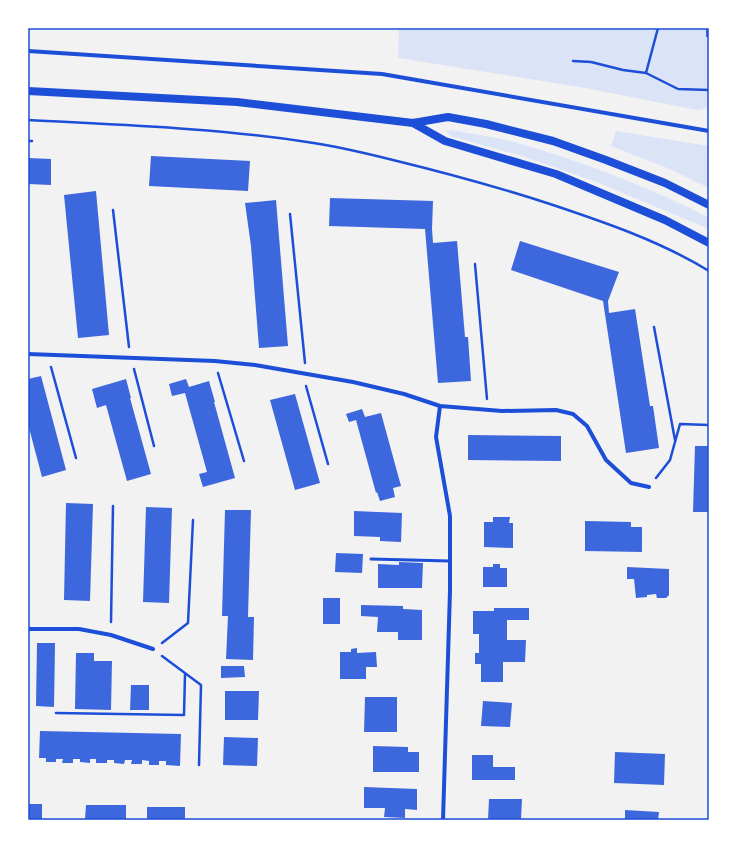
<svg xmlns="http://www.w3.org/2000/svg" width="737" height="848" viewBox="0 0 737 848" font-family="Poppins,sans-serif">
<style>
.green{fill:#dbe4f7}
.building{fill:#3d67dc}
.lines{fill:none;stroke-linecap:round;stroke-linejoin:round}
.path{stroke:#1d4ed8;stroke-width:2.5}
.service{stroke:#1d4ed8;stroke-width:3}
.minor{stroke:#1d4ed8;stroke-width:4}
.secondary{stroke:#1d4ed8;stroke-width:8}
.neatline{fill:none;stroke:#1d4ed8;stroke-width:1.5}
</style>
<rect width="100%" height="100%" fill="#f2f2f2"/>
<path class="green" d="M 399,28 L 709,28 L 709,108 L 697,110 L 580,87 L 398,58 Z
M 452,130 C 472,134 494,137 514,142 C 582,161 647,186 709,218 L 709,229 L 594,181 L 522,156 L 450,136 L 446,131 Z
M 616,131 L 709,146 L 709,188 L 667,168 L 611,146 Z"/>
<path class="building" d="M 706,28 L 709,28 L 709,37 L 706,37 Z
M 151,156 L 250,161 L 248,191 L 149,186 Z
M 28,158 L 51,159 L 51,185 L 28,184 Z
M 96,191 L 109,335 L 78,338 L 64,195 Z
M 330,198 L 433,201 L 432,229 L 433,243 L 457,241 L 465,337 L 468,337 L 471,381 L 438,383 L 425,229 L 329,226 Z
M 276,200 L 288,346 L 259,348 L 251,246 L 245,203 Z
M 520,241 L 619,272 L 608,301 L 609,313 L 635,309 L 650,406 L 653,406 L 659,448 L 626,453 L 603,301 L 511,270 Z
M 41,376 L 66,470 L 42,477 L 28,424 L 28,379 Z
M 126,379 L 131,398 L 130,398 L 151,474 L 127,481 L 106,405 L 97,408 L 92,389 Z
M 186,379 L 189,387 L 209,381 L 215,402 L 214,402 L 235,478 L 203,487 L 199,474 L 207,472 L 185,393 L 172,396 L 169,384 Z
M 295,394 L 320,483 L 295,490 L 270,400 Z
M 362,409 L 365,417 L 381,413 L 401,486 L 393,488 L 395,497 L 380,501 L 377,492 L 376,493 L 356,420 L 349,422 L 346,414 Z
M 468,435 L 561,436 L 561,461 L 468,460 Z
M 695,446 L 709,446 L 709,512 L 693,512 Z
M 66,503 L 93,504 L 90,601 L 64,600 Z
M 146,507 L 172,508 L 169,603 L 143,602 Z
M 225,510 L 251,510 L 248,617 L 254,617 L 253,660 L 226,659 L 228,616 L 222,616 Z
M 354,511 L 402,513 L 401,542 L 380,541 L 380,537 L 354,536 Z
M 493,517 L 510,517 L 509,523 L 513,523 L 513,548 L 484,547 L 484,522 L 493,522 Z
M 585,521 L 631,522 L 631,527 L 642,527 L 642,552 L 585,551 Z
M 336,553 L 363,554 L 362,573 L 335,572 Z
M 399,562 L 423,563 L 422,588 L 378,588 L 378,564 L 399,565 Z
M 493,564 L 500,564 L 500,568 L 507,568 L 507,587 L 483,587 L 483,567 L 493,567 Z
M 627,567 L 669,569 L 669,595 L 666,598 L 657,598 L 656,594 L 647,595 L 647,597 L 636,598 L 634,579 L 627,579 Z
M 323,598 L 340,598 L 340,624 L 323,624 Z
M 361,605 L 403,606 L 403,609 L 422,610 L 422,640 L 398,640 L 398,632 L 377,632 L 378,617 L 361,616 Z
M 494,608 L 529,608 L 529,620 L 507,620 L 507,640 L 526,640 L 525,662 L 503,662 L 503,682 L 481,682 L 481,664 L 475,664 L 475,653 L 479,653 L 479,634 L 473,634 L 473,611 L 494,611 Z
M 37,643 L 55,643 L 54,707 L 36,706 Z
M 357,648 L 357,653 L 376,652 L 377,667 L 366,667 L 366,679 L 340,679 L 340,652 L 351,652 L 351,649 Z
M 76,653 L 94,653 L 94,661 L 112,661 L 111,710 L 75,709 Z
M 221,666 L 244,666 L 245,677 L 221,678 Z
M 131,685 L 149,685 L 149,710 L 130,710 Z
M 225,691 L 259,691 L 258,720 L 225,720 Z
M 365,697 L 397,697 L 397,732 L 364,732 Z
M 483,701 L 512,703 L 510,727 L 481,726 Z
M 40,731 L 181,734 L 180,766 L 166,765 L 166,761 L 159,761 L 159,765 L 149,765 L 149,761 L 142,760 L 142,764 L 131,764 L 132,760 L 125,760 L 124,764 L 114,763 L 114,760 L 107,760 L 107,763 L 96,763 L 96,759 L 90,759 L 90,763 L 80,762 L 80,759 L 73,759 L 73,763 L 62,763 L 63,759 L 56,759 L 56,762 L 46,762 L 46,758 L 39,758 Z
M 224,737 L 258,738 L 257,766 L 223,765 Z
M 373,746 L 408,747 L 408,752 L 419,752 L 419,772 L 373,772 Z
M 615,752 L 665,754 L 664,785 L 614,783 Z
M 472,755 L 493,755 L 493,767 L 515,767 L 515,780 L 472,780 Z
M 364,787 L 417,789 L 417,810 L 405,809 L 405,818 L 384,817 L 385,808 L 364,808 Z
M 489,799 L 522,799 L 521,820 L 488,820 Z
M 28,804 L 42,804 L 42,820 L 28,820 Z
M 86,805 L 126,805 L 126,820 L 85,820 Z
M 147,807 L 185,807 L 185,820 L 147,820 Z
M 625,810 L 659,812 L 658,820 L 625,820 Z"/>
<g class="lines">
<path class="path" d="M 573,61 L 591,62 L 623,70 L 646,73 L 678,89 L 709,90
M 646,73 L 658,28
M 28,120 C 120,125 215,128 307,142 C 336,146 365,153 393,160 C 446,173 498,187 550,204 C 604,222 660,241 709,271
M 28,141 L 32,141
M 113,210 L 129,347
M 290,214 L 305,363
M 475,264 L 487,399
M 654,327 L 675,440
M 51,367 L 76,458
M 134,369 L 154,446
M 218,373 L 244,461
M 306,386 L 328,464
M 656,478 L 670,460 L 680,424 L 709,425
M 111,622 L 113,506
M 162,643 L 188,623 L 193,520
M 162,656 L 201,685 L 199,765
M 56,713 L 184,715 L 185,674"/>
<path class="service" d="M 371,559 L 450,561"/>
<path class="minor" d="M 28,51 L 382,74 L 709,131
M 28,354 L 215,361 L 255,365 L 353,382 L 404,394 L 440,406 L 502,411 L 556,410 L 573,414 L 587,426 L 606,460 L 631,483 L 649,487
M 440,406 L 436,437 L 450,516 L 450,591 L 443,820
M 28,629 L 79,629 L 111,635 L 153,649"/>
<path class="secondary" d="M 28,91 L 237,102 L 413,123 L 448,117 L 486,124 L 553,141 L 606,160 L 665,183 L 709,205
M 413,123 L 445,141 L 556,174 L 665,220 L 709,243"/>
</g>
<rect width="737" height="848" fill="none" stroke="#ffffff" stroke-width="58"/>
<rect x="29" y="29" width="679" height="790" class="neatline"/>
</svg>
